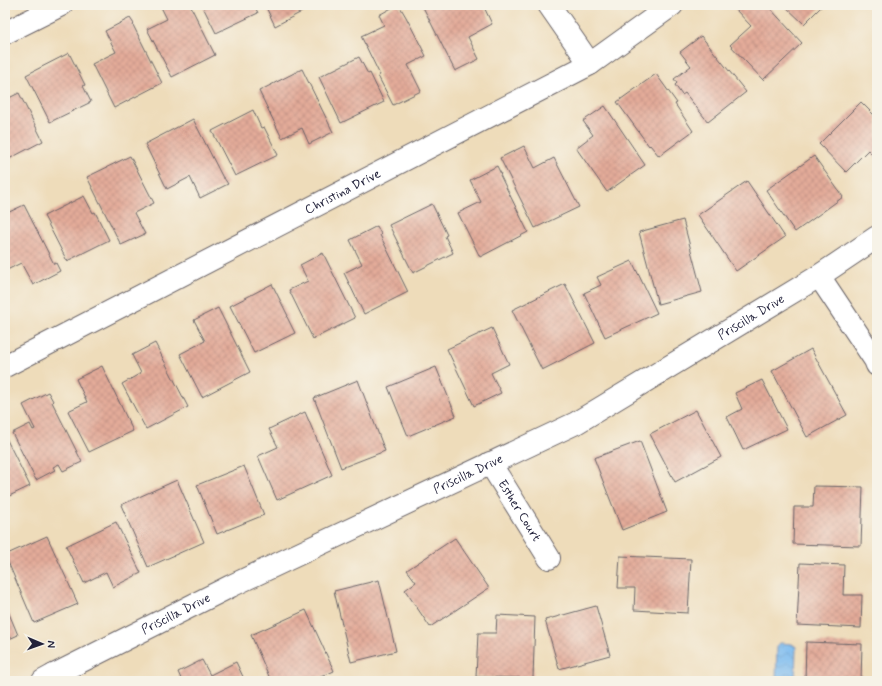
<svg xmlns="http://www.w3.org/2000/svg" width="882" height="686" viewBox="0 0 882 686" font-family="Mynerve,sans-serif">
<style>
.water{fill:url(#water-waves);stroke:#4f6e96}
.building{fill:url(#building-cross-hatch)}
.lines{fill:none;stroke-linecap:round;stroke-linejoin:round}
.street-casing{stroke:#696367;stroke-width:24}
.secondary-casing{stroke:#696367;stroke-width:24}
.street{stroke:#fff;stroke-width:22}
.secondary{stroke:#fff;stroke-width:22}
.labels{text-anchor:middle;dominant-baseline:central;stroke-width:3;stroke-linejoin:round;paint-order:stroke}
.street-label{font-size:13px;fill:#22223b;stroke:#f7f3e8}
</style>
<defs>
<pattern id="water-waves" width="16" height="10" patternUnits="userSpaceOnUse"><rect width="16" height="10" fill="#7cbbf0"/><path d="M0 5q4-4 8 0t8 0" fill="none" stroke="#6ba0cf"/></pattern>
<pattern id="building-cross-hatch" width="8" height="8" patternUnits="userSpaceOnUse"><rect width="8" height="8" fill="#e3ab99"/><path d="M0 0l8 8M0 8l8-8" fill="none" stroke="#c29385"/></pattern>
</defs>
<rect width="100%" height="100%" fill="#f7f3e8"/>
<filter id="ink" filterUnits="userSpaceOnUse"><feTurbulence type="fractalNoise" baseFrequency=".025" numOctaves="2"/><feDisplacementMap in="SourceGraphic" scale="8" xChannelSelector="R" yChannelSelector="G"/><feConvolveMatrix kernelMatrix="1 2 1 2 8 2 1 2 1" color-interpolation-filters="sRGB"/></filter>
<filter id="wash" filterUnits="userSpaceOnUse"><feTurbulence type="fractalNoise" baseFrequency=".012" numOctaves="4" result="noise"/><feDisplacementMap in="SourceGraphic" scale="16" xChannelSelector="R" yChannelSelector="G"/><feGaussianBlur stdDeviation="0.9" result="paint"/><feColorMatrix in="noise" values="0 0 0 0 0 0 0 0 0 0 0 0 0 0 0 0 0 1.4 0 .05"/><feComposite in="paint" operator="in"/></filter>
<g filter="url(#wash)">
<rect width="100%" height="100%" fill="#eedcba"/>
<path class="water" d="M 780,643 L 792,644 L 796,647 L 795,679 L 792,681 L 776,681 L 777,646 Z"/>
<g id="blocks">
<path class="building" d="M 160,5 L 190,5 L 215,55 L 172,77 L 147,29 L 167,19 Z
M 202,5 L 254,5 L 258,13 L 216,33 Z
M 265,5 L 315,5 L 275,26 Z
M 397,5 L 399,5 L 406,17 L 426,56 L 408,65 L 421,91 L 393,105 L 378,76 L 380,75 L 361,36 L 384,25 L 379,15 Z
M 422,5 L 483,5 L 492,24 L 468,37 L 479,59 L 455,71 Z
M 739,5 L 767,5 L 802,43 L 763,80 L 730,45 L 751,26 L 735,9 Z
M 784,5 L 823,5 L 804,24 Z
M 130,18 L 134,24 L 133,25 L 162,83 L 114,108 L 92,64 L 116,52 L 105,31 Z
M 701,36 L 746,92 L 708,122 L 685,93 L 682,95 L 675,85 L 677,83 L 674,79 L 691,66 L 680,52 Z
M 69,53 L 85,85 L 83,86 L 91,102 L 50,122 L 26,75 Z
M 359,57 L 368,74 L 370,73 L 384,102 L 341,123 L 319,77 Z
M 302,69 L 333,132 L 309,144 L 302,128 L 282,138 L 259,91 Z
M 656,74 L 677,103 L 675,104 L 693,131 L 659,156 L 650,145 L 649,146 L 617,102 Z
M 19,93 L 43,141 L 5,161 L 5,100 Z
M 861,102 L 877,118 L 877,159 L 868,150 L 846,172 L 819,144 Z
M 605,106 L 645,165 L 607,192 L 576,148 L 593,135 L 583,121 Z
M 253,110 L 261,128 L 264,127 L 278,155 L 235,176 L 212,131 Z
M 193,119 L 223,178 L 224,178 L 228,184 L 200,198 L 190,177 L 167,189 L 145,144 Z
M 524,146 L 535,168 L 554,158 L 579,207 L 535,228 L 500,158 Z
M 130,156 L 154,203 L 134,213 L 145,234 L 121,245 L 87,177 Z
M 814,156 L 843,197 L 795,232 L 766,190 Z
M 497,166 L 501,174 L 500,175 L 528,232 L 480,257 L 458,213 L 481,202 L 470,180 Z
M 747,181 L 785,237 L 736,271 L 698,215 Z
M 84,196 L 93,213 L 95,212 L 109,240 L 67,261 L 44,216 Z
M 432,204 L 447,235 L 445,236 L 453,253 L 413,273 L 389,225 Z
M 24,205 L 54,264 L 56,263 L 60,271 L 33,285 L 21,263 L 5,271 L 5,214 Z
M 683,220 L 702,292 L 658,304 L 639,232 Z
M 377,226 L 381,234 L 380,235 L 408,292 L 364,314 L 344,273 L 362,264 L 350,240 Z
M 323,253 L 355,318 L 313,339 L 289,290 L 308,281 L 300,265 Z
M 632,261 L 657,313 L 605,337 L 584,293 L 601,285 L 597,277 Z
M 272,284 L 288,316 L 287,317 L 295,333 L 254,353 L 230,306 Z
M 565,284 L 595,343 L 542,370 L 512,310 Z
M 218,308 L 250,372 L 202,397 L 180,354 L 205,341 L 194,320 Z
M 492,328 L 509,364 L 491,373 L 501,393 L 474,406 L 447,349 Z
M 155,343 L 188,407 L 146,429 L 122,384 L 141,373 L 132,355 Z
M 811,349 L 847,415 L 807,437 L 772,371 Z
M 102,366 L 133,431 L 89,452 L 68,411 L 87,402 L 76,379 Z
M 436,367 L 456,416 L 408,436 L 388,387 Z
M 358,380 L 385,451 L 341,468 L 314,398 Z
M 762,380 L 787,429 L 743,450 L 727,417 L 742,409 L 735,393 Z
M 48,392 L 53,401 L 52,402 L 82,462 L 63,471 L 59,464 L 53,467 L 55,470 L 36,480 L 12,433 L 30,424 L 33,430 L 35,429 L 23,405 Z
M 696,410 L 721,457 L 675,482 L 650,434 Z
M 305,412 L 332,475 L 277,500 L 258,456 L 278,447 L 269,429 Z
M 5,436 L 30,486 L 5,498 Z
M 640,441 L 667,512 L 622,530 L 594,458 Z
M 244,466 L 264,515 L 217,534 L 197,485 Z
M 177,480 L 204,542 L 148,567 L 121,505 Z
M 814,486 L 863,487 L 861,546 L 793,544 L 794,507 L 813,507 Z
M 116,522 L 141,573 L 113,587 L 106,572 L 84,583 L 66,546 Z
M 47,536 L 78,604 L 34,623 L 5,555 Z
M 455,538 L 489,588 L 430,627 L 405,590 L 416,582 L 407,570 Z
M 620,556 L 691,559 L 688,613 L 634,610 L 635,588 L 618,588 Z
M 800,563 L 844,565 L 843,595 L 862,595 L 861,628 L 797,625 Z
M 379,580 L 396,651 L 351,662 L 334,591 Z
M 5,604 L 18,635 L 5,641 Z
M 596,606 L 610,655 L 559,669 L 545,620 Z
M 306,610 L 334,671 L 312,681 L 271,681 L 251,635 Z
M 497,615 L 535,617 L 533,678 L 476,677 L 478,633 L 496,633 Z
M 806,642 L 862,644 L 861,681 L 805,681 Z
M 202,660 L 210,675 L 236,662 L 245,681 L 182,681 L 178,672 Z"/>
</g>
</g>
<g filter="url(#ink)">
<use href="#blocks" fill-opacity="0" stroke="#696367" stroke-width="1"/>
<g class="lines">
<g class="street-casing">
<g id="street">
<path d="M 549,5 L 590,64"/>
<path d="M 5,33 L 61,5"/>
<path d="M 819,276 L 875,360 L 877,365"/>
<path id="s1" d="M 5,366 L 590,64 L 672,5"/>
<path id="s2" d="M 490,463 L 549,558"/>
<path id="s3" d="M 57,681 L 54,675 L 231,586 L 576,423 L 819,276 L 877,237"/>
</g>
</g>
<g class="secondary-casing">
<path id="secondary" d="M 43,681 L 54,675"/>
</g>
<use href="#street" class="street"/>
<use href="#secondary" class="secondary"/>
</g>
</g>
<g class="labels">
<g class="street-label">
<text stroke="none"><textPath href="#s1" startOffset="380">Christina Drive</textPath></text>
<text stroke="none"><textPath href="#s3" startOffset="791">Priscilla Drive</textPath></text>
<text stroke="none"><textPath href="#s3" startOffset="467">Priscilla Drive</textPath></text>
<text stroke="none"><textPath href="#s2" startOffset="56">Esther Court</textPath></text>
<text stroke="none"><textPath href="#s3" startOffset="143">Priscilla Drive</textPath></text>
</g>
</g>
<rect width="882" height="686" fill="none" stroke="#f7f3e8" stroke-width="20"/>
<g transform="translate(42 644) rotate(92)" stroke="#f7f3e8" stroke-width="3" paint-order="stroke">
<path d="M0-3L7 15L0 10L-7 15Z" fill="#22223b"/>
<text y="-6" font-size="11" font-weight="bold" text-anchor="middle" fill="#22223b">N</text>
</g>
</svg>
